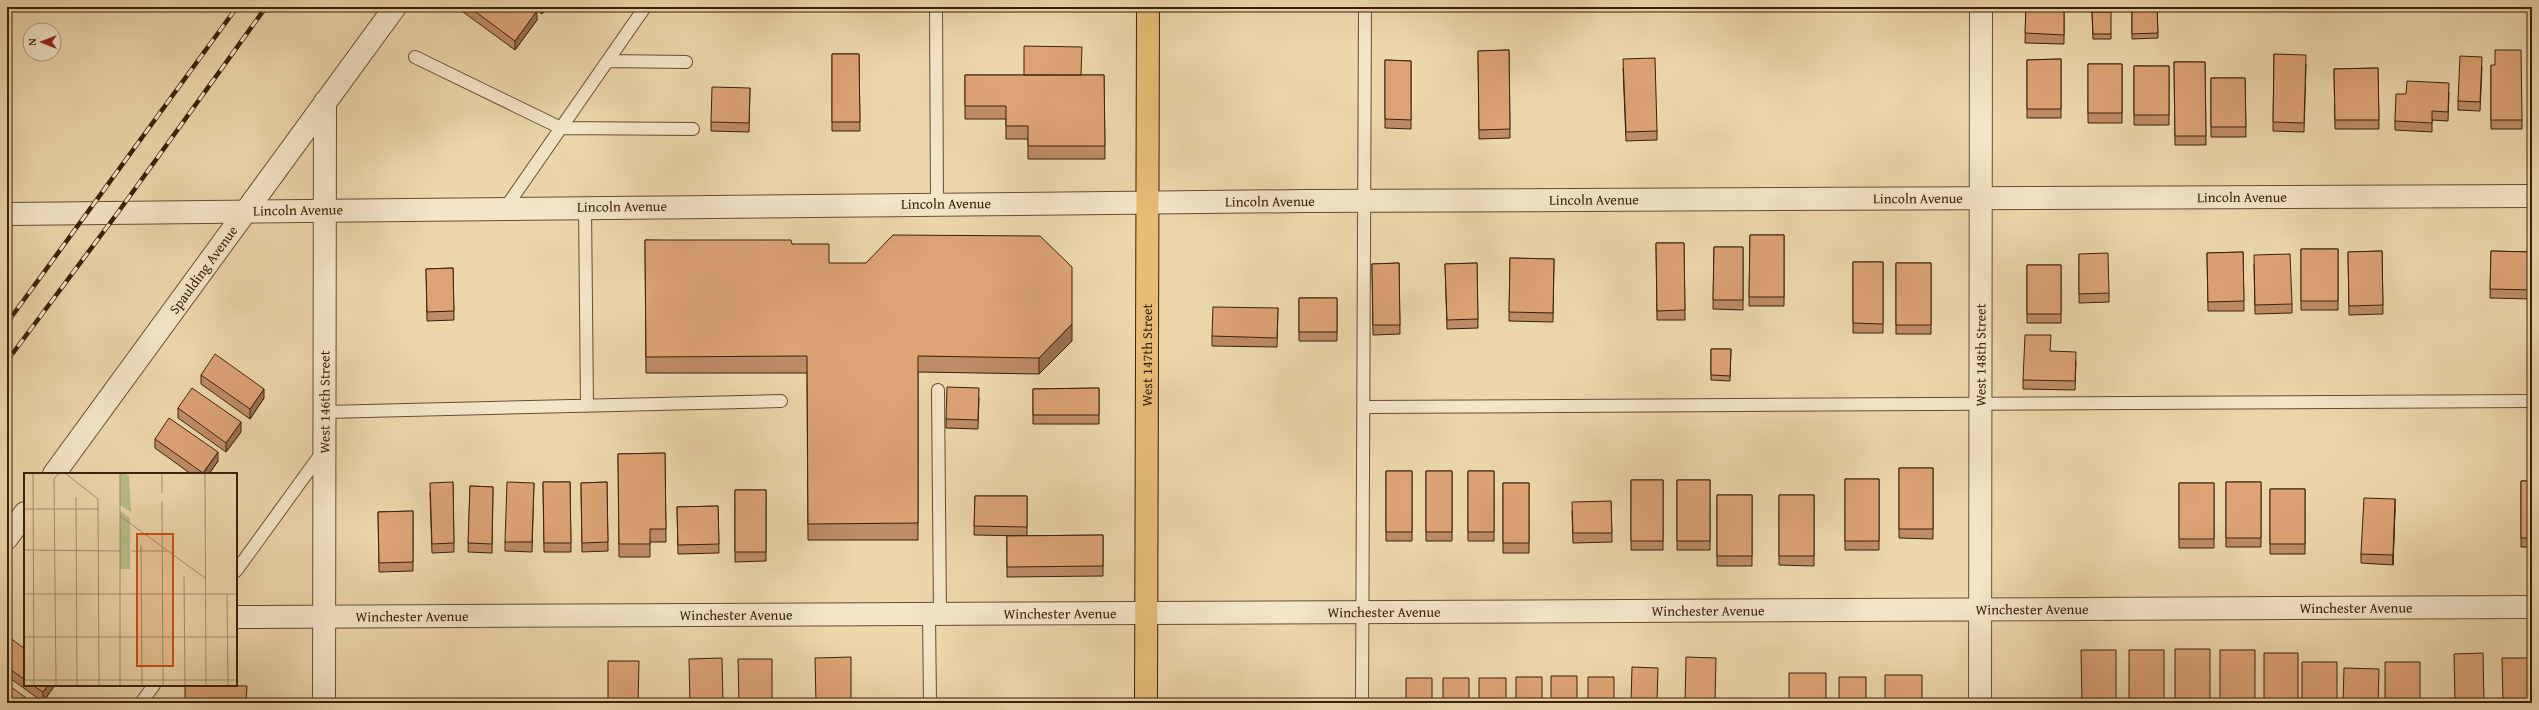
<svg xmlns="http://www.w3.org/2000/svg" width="2539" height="710" viewBox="0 0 2539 710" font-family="'Gentium Book Plus',serif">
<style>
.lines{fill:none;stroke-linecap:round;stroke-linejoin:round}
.service-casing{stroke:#674e32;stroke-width:14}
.minor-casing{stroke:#674e32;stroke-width:24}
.primary-casing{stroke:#3b200a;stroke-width:24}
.service{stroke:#f3e5c8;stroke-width:12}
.minor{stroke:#f3e5c8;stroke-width:22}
.primary{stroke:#e6bc76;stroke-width:22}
.rail-casing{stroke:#3b200a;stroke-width:4.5}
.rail{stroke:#f3e5c8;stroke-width:3;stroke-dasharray:9;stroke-linecap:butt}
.wall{fill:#be8c65;stroke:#3b200a}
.shaded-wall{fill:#9b7252;stroke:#3b200a}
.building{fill:#dda375;stroke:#3b200a}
.labels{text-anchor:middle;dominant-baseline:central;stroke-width:4;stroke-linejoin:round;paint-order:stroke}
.street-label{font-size:14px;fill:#3b200a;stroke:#f3e5c8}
.inset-road{fill:none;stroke:#a58e6b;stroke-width:1}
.view{fill:#ce500c;fill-opacity:0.15;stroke:#ce500c;stroke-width:2}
.inset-edge{fill:none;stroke:#3b200a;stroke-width:2}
</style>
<rect width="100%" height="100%" fill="#ecd7ab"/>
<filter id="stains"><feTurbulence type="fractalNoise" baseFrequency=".005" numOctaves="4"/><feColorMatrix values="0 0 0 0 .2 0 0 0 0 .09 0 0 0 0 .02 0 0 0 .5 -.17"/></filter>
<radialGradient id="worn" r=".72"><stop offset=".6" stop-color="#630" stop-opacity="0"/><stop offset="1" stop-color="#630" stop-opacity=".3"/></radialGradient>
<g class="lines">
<g class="service-casing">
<path id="service" d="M 936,7 L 937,203
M 415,57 L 561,128 L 693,129
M 608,61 L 686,62
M 585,206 L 587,406
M 506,207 L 645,7
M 938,390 L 940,614
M 1363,407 L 2532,401
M 325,412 L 781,401
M 236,571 L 323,451
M 929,614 L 930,703
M 141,703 L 154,685
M 1362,703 L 1365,7"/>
</g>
<g class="minor-casing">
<g id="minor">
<path id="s1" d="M 7,214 C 849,201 1690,199 2532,196"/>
<path id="s2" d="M 54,474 L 395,7"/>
<path d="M 7,538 L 25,513"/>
<path id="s3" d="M 236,617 L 2532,607"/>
<path id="s4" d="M 324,703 L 325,102"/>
<path id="s5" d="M 1980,703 L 1981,7"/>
</g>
</g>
<g class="primary-casing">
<g id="primary">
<path id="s6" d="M 1146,703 L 1148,7"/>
</g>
</g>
<use href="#service" class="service"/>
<use href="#minor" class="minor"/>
<use href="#primary" class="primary"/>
<g class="rail-casing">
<path id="rail" d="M 7,323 L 237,7
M 7,361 L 119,211 L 266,7"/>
</g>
<use href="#rail" class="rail"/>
</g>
<path class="wall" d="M 459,7 L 532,7 L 537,20 L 515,50 L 459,9 Z
M 533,7 L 547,7 L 542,14 Z
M 2026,7 L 2064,7 L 2064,44 L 2025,43 Z
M 2132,7 L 2157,7 L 2158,38 L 2132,39 Z
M 2092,12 L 2111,34 L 2111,39 L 2093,39 Z
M 1509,50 L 1510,138 L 1479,139 L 1478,51 Z
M 832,54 L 859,54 L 860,131 L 832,131 Z
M 2274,54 L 2306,64 L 2304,132 L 2273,131 Z
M 2061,59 L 2061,118 L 2027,118 L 2027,60 Z
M 1385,60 L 1411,61 L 1411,129 L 1385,128 Z
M 2174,62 L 2205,62 L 2206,145 L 2175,145 Z
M 2088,64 L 2122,64 L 2122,123 L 2088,123 Z
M 2491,65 L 2522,120 L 2522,129 L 2491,129 Z
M 2134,66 L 2169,66 L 2169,125 L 2134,125 Z
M 2482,67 L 2480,111 L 2458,110 L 2458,101 Z
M 1623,68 L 1657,131 L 1657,140 L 1626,141 Z
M 2378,68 L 2379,129 L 2335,129 L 2334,69 Z
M 965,75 L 1104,75 L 1105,159 L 1028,159 L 1028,139 L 1006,139 L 1006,119 L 965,119 Z
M 2211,78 L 2245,78 L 2246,137 L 2211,137 Z
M 750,88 L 749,132 L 711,131 L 711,122 Z
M 2449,92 L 2448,121 L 2432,120 L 2432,132 L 2395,130 L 2395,121 L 2406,94 Z
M 1750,235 L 1784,235 L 1784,306 L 1749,306 Z
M 645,240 L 792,244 L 829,263 L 1072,341 L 1039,374 L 918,372 L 918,540 L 808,540 L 807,373 L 646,373 Z
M 1656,243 L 1684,243 L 1685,320 L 1657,320 Z
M 1714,247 L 1743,247 L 1743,310 L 1713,309 Z
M 2301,249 L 2338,249 L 2338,310 L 2301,310 Z
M 2382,251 L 2383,314 L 2349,315 L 2348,252 Z
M 2491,251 L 2532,252 L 2532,299 L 2490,298 Z
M 2243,252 L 2244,311 L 2208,311 L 2207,253 Z
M 2079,254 L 2109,293 L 2109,302 L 2079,303 Z
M 1510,258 L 1554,259 L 1553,322 L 1509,321 Z
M 1853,262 L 1883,262 L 1883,333 L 1853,333 Z
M 1399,263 L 1400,334 L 1373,335 L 1372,264 Z
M 1477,263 L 1478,328 L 1447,329 L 1445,264 Z
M 1896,263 L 1931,263 L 1931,334 L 1896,334 Z
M 2254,264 L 2292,304 L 2292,313 L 2255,314 Z
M 2027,265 L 2061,265 L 2061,323 L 2027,323 Z
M 453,268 L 454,320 L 427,321 L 426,269 Z
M 1299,298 L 1337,298 L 1337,341 L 1299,341 Z
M 1278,308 L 1277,347 L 1212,346 L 1212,336 Z
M 1711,349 L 1731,349 L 1730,381 L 1711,380 Z
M 2076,361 L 2075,390 L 2023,389 L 2023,380 Z
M 201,375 L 264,398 L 250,419 L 201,384 Z
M 1099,388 L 1099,424 L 1033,424 L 1033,389 Z
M 979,397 L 978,429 L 946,428 L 946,419 Z
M 178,408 L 241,432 L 226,452 L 178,418 Z
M 155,439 L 218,461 L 209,474 L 191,474 L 155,448 Z
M 665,453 L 666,542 L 650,542 L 650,557 L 619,557 L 618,454 Z
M 1899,468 L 1933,468 L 1933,539 L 1899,538 Z
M 1386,471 L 1412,471 L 1412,541 L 1386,541 Z
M 1426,471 L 1452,471 L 1452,541 L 1426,541 Z
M 1468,471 L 1494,471 L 1494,541 L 1468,541 Z
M 1845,479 L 1879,479 L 1879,550 L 1845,550 Z
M 1631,480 L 1663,480 L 1663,550 L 1631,550 Z
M 1677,480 L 1710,480 L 1710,550 L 1677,550 Z
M 2521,481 L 2532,481 L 2532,547 L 2521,547 Z
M 453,482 L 454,552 L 432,553 L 430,492 Z
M 543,482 L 570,482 L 571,552 L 544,552 Z
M 607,482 L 608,551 L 582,552 L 581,483 Z
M 2226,482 L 2261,482 L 2261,547 L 2226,547 Z
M 534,483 L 532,552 L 505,551 L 505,542 Z
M 1503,483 L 1529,483 L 1529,553 L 1503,553 Z
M 2179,483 L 2214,483 L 2214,548 L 2179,548 Z
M 470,486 L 493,487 L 492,553 L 468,552 Z
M 2270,489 L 2305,489 L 2305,554 L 2270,554 Z
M 735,490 L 766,490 L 766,561 L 735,562 Z
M 1717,495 L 1752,495 L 1752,566 L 1717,566 Z
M 1779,495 L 1814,495 L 1814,566 L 1779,565 Z
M 975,496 L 1027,496 L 1027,536 L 974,535 Z
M 1611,501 L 1612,542 L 1573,543 L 1572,511 Z
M 718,506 L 719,553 L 678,554 L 677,507 Z
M 2395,508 L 2393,565 L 2361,563 L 2361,554 Z
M 413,511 L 413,571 L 379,572 L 378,512 Z
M 1103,535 L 1103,576 L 1007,577 L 1007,536 Z
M 7,640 L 25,649 L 25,685 L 55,685 L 43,702 L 7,676 Z"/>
<path class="shaded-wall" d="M 542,7 L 547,7 L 542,14 Z
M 537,11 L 537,20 L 515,50 L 515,41 Z
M 1072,324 L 1072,341 L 1039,374 L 1039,358 Z
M 264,389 L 264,398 L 250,419 L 250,409 Z
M 241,422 L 241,432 L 226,452 L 226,443 Z
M 218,452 L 218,461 L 209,474 L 203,474 Z
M 2395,499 L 2395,508 L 2393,565 L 2393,555 Z
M 48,685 L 55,685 L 43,702 L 43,692 Z"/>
<path class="building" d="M 469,7 L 532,7 L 537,11 L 515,41 Z
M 2026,7 L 2064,7 L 2064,35 L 2025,33 Z
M 2132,7 L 2157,7 L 2158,33 L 2132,34 Z
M 2092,12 L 2111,12 L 2111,34 L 2093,34 Z
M 1024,46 L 1082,47 L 1081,75 L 1024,75 Z
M 1509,50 L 1510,129 L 1479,130 L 1478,51 Z
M 2495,50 L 2521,50 L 2522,120 L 2491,120 L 2491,65 L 2495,65 Z
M 832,54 L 859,54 L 860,122 L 832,122 Z
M 2274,54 L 2306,55 L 2304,123 L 2273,122 Z
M 2460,56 L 2482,57 L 2480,102 L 2458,101 Z
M 1655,58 L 1657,131 L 1626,132 L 1623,59 Z
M 2061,59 L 2061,109 L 2027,109 L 2027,60 Z
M 1385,60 L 1411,61 L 1411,120 L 1385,119 Z
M 2174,62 L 2205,62 L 2206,136 L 2175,136 Z
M 2088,64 L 2122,64 L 2122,113 L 2088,113 Z
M 2134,66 L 2169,66 L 2169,115 L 2134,115 Z
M 2378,68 L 2379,120 L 2335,120 L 2334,69 Z
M 965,75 L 1104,75 L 1105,146 L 1028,146 L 1028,126 L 1006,126 L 1006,106 L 965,106 Z
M 2211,78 L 2245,78 L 2246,127 L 2211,127 Z
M 2407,81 L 2449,83 L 2448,112 L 2432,111 L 2432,123 L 2395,121 L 2396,94 L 2406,94 Z
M 712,87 L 750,88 L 749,123 L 711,122 Z
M 893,235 L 1040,236 L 1072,267 L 1072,324 L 1039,358 L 918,356 L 918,523 L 808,524 L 807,356 L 646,357 L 645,240 L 791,240 L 792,244 L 829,244 L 829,263 L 866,263 Z
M 1750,235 L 1784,235 L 1784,297 L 1749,297 Z
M 1656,243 L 1684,243 L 1685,310 L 1657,311 Z
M 1714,247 L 1743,247 L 1743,300 L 1713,300 Z
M 2301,249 L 2338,249 L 2338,301 L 2301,301 Z
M 2382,251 L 2383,305 L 2349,306 L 2348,252 Z
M 2491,251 L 2532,252 L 2532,290 L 2490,289 Z
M 2243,252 L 2244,301 L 2208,302 L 2207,253 Z
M 2108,253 L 2109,293 L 2079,294 L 2079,254 Z
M 2290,254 L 2292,304 L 2255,305 L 2254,255 Z
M 1510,258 L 1554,259 L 1553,313 L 1509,312 Z
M 1853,262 L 1883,262 L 1883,324 L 1853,323 Z
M 1399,263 L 1400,325 L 1373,325 L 1372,264 Z
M 1477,263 L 1478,319 L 1447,320 L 1445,264 Z
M 1896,263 L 1931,263 L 1931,325 L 1896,325 Z
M 2027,265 L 2061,265 L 2061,314 L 2027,314 Z
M 453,268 L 454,311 L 427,312 L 426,269 Z
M 1299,298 L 1337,298 L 1337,332 L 1299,332 Z
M 1213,307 L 1278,308 L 1277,338 L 1212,336 Z
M 2025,335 L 2051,335 L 2050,351 L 2076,352 L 2075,381 L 2023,380 Z
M 1711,349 L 1731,349 L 1730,376 L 1711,375 Z
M 215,354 L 264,389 L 250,409 L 201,375 Z
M 947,387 L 979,388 L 978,420 L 946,419 Z
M 192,388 L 241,422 L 226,443 L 178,408 Z
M 1099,388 L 1099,415 L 1033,415 L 1033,389 Z
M 169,418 L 218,452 L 203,473 L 155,439 Z
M 665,453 L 666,529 L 650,529 L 650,544 L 619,544 L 618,454 Z
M 1899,468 L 1933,468 L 1933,529 L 1899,529 Z
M 1386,471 L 1412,471 L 1412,532 L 1386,532 Z
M 1426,471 L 1452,471 L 1452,532 L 1426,532 Z
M 1468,471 L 1494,471 L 1494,532 L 1468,532 Z
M 1845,479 L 1879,479 L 1879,541 L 1845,541 Z
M 1631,480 L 1663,480 L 1663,541 L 1631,541 Z
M 1677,480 L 1710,480 L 1710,541 L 1677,541 Z
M 2521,481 L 2532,481 L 2532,538 L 2521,538 Z
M 453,482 L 454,543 L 432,544 L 430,483 Z
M 507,482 L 534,483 L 532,542 L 505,542 Z
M 543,482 L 570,482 L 571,543 L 544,543 Z
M 607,482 L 608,542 L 582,543 L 581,483 Z
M 2226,482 L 2261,482 L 2261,538 L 2226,538 Z
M 1503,483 L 1529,483 L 1529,543 L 1503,543 Z
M 2179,483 L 2214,483 L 2214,539 L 2179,539 Z
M 470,486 L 493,487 L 492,544 L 468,543 Z
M 2270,489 L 2305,489 L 2305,544 L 2270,544 Z
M 735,490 L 766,490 L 766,552 L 735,552 Z
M 1717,495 L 1752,495 L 1752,556 L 1717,556 Z
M 1779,495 L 1814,495 L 1814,556 L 1779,556 Z
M 975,496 L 1027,496 L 1027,527 L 974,526 Z
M 2364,498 L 2395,499 L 2393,555 L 2361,554 Z
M 1611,501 L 1612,533 L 1573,533 L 1572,502 Z
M 718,506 L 719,544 L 678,545 L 677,507 Z
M 413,511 L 413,562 L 379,563 L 378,512 Z
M 1103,535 L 1103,566 L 1007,567 L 1007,536 Z
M 9,637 L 25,649 L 25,680 L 7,667 L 7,640 Z
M 2175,649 L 2210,649 L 2210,703 L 2175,703 Z
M 2081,650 L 2116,650 L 2116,703 L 2082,703 Z
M 2129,650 L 2164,650 L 2164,703 L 2129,703 Z
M 2220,650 L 2255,650 L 2255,703 L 2220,703 Z
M 2264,653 L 2298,653 L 2298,703 L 2264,703 Z
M 2483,653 L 2484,703 L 2455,703 L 2454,654 Z
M 851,657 L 851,703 L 816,703 L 815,658 Z
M 1686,657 L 1716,658 L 1715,703 L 1685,703 Z
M 722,658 L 723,703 L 690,703 L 689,659 Z
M 2502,658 L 2531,658 L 2532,703 L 2503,703 Z
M 738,659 L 772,659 L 772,703 L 739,703 Z
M 608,661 L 639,661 L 638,703 L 608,703 Z
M 2302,662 L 2337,662 L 2337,703 L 2302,703 Z
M 2385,662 L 2420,662 L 2420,703 L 2385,703 Z
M 1632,667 L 1658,668 L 1657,703 L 1631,703 Z
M 2344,668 L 2379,669 L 2378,703 L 2343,703 Z
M 1789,673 L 1826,673 L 1826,703 L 1789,703 Z
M 1885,675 L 1922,675 L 1922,703 L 1885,703 Z
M 1551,676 L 1577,676 L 1577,703 L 1551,703 Z
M 1516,677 L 1542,677 L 1542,703 L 1516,703 Z
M 1588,677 L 1614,677 L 1614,703 L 1588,703 Z
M 1839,677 L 1866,677 L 1866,703 L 1839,703 Z
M 1406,678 L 1432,678 L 1432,703 L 1406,703 Z
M 1443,678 L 1469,678 L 1469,703 L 1443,703 Z
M 1479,678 L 1506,678 L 1506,703 L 1479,703 Z
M 7,684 L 33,703 L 7,703 Z
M 32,685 L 48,685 L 43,692 Z
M 185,685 L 247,686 L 246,703 L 185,703 Z"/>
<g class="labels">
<g class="street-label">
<text stroke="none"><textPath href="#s1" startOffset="2235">Lincoln Avenue</textPath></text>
<text stroke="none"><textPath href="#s1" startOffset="1911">Lincoln Avenue</textPath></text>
<text stroke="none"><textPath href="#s1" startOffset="1587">Lincoln Avenue</textPath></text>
<text stroke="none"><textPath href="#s1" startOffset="1263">Lincoln Avenue</textPath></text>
<text stroke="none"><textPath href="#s1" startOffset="939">Lincoln Avenue</textPath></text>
<text stroke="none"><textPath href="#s1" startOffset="615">Lincoln Avenue</textPath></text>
<text stroke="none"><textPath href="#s1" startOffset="291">Lincoln Avenue</textPath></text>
<text stroke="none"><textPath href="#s2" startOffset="253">Spaulding Avenue</textPath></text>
<text stroke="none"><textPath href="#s6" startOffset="348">West 147th Street</textPath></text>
<text stroke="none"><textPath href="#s5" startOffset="348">West 148th Street</textPath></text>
<text stroke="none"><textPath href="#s4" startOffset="301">West 146th Street</textPath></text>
<text stroke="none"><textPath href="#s3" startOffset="2120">Winchester Avenue</textPath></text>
<text stroke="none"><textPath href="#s3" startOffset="1796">Winchester Avenue</textPath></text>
<text stroke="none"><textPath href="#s3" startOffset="1472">Winchester Avenue</textPath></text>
<text stroke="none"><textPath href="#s3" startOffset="1148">Winchester Avenue</textPath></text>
<text stroke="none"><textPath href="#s3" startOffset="824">Winchester Avenue</textPath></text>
<text stroke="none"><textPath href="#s3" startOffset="500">Winchester Avenue</textPath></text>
<text stroke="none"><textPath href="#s3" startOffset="176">Winchester Avenue</textPath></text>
</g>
</g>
<g transform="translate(24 473)">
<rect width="213" height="213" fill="#ecd7ab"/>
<path d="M 96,0 L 105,2 L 107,39 L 96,32 ZM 96,38 L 106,45 L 106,96 L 96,96 Z" fill="#b7be89"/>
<path class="inset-road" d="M 9,0 L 10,213M 41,0 L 74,26 L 75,213M 96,0 L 96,213M 138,0 L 138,20M 181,0 L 182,213M 52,24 L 53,213M 138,28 L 139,213M 0,36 L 74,36M 96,43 L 181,105M 117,72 L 118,213M 0,77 L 96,78M 107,78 L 143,78M 160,103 L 161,213M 0,121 L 213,121M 203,121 L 204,213M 0,164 L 213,164M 0,207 L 213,207M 32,213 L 30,6 L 35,0"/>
<path class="view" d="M 113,61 L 149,61 L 149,193 L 113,193 Z"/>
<rect width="213" height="213" class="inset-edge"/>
</g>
<rect width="2539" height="710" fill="none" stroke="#ecd7ab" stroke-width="24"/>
<rect x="8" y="8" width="2523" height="694" fill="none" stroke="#3b200a" stroke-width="2"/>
<rect x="12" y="12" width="2515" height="686" fill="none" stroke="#3b200a"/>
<g transform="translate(42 42) rotate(270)"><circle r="19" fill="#f3e5c8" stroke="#a9967c"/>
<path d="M0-3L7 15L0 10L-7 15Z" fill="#8f2418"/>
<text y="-6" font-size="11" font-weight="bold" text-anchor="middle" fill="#3b200a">N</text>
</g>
<rect width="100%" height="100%" filter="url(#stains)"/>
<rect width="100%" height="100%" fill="url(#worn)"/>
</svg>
